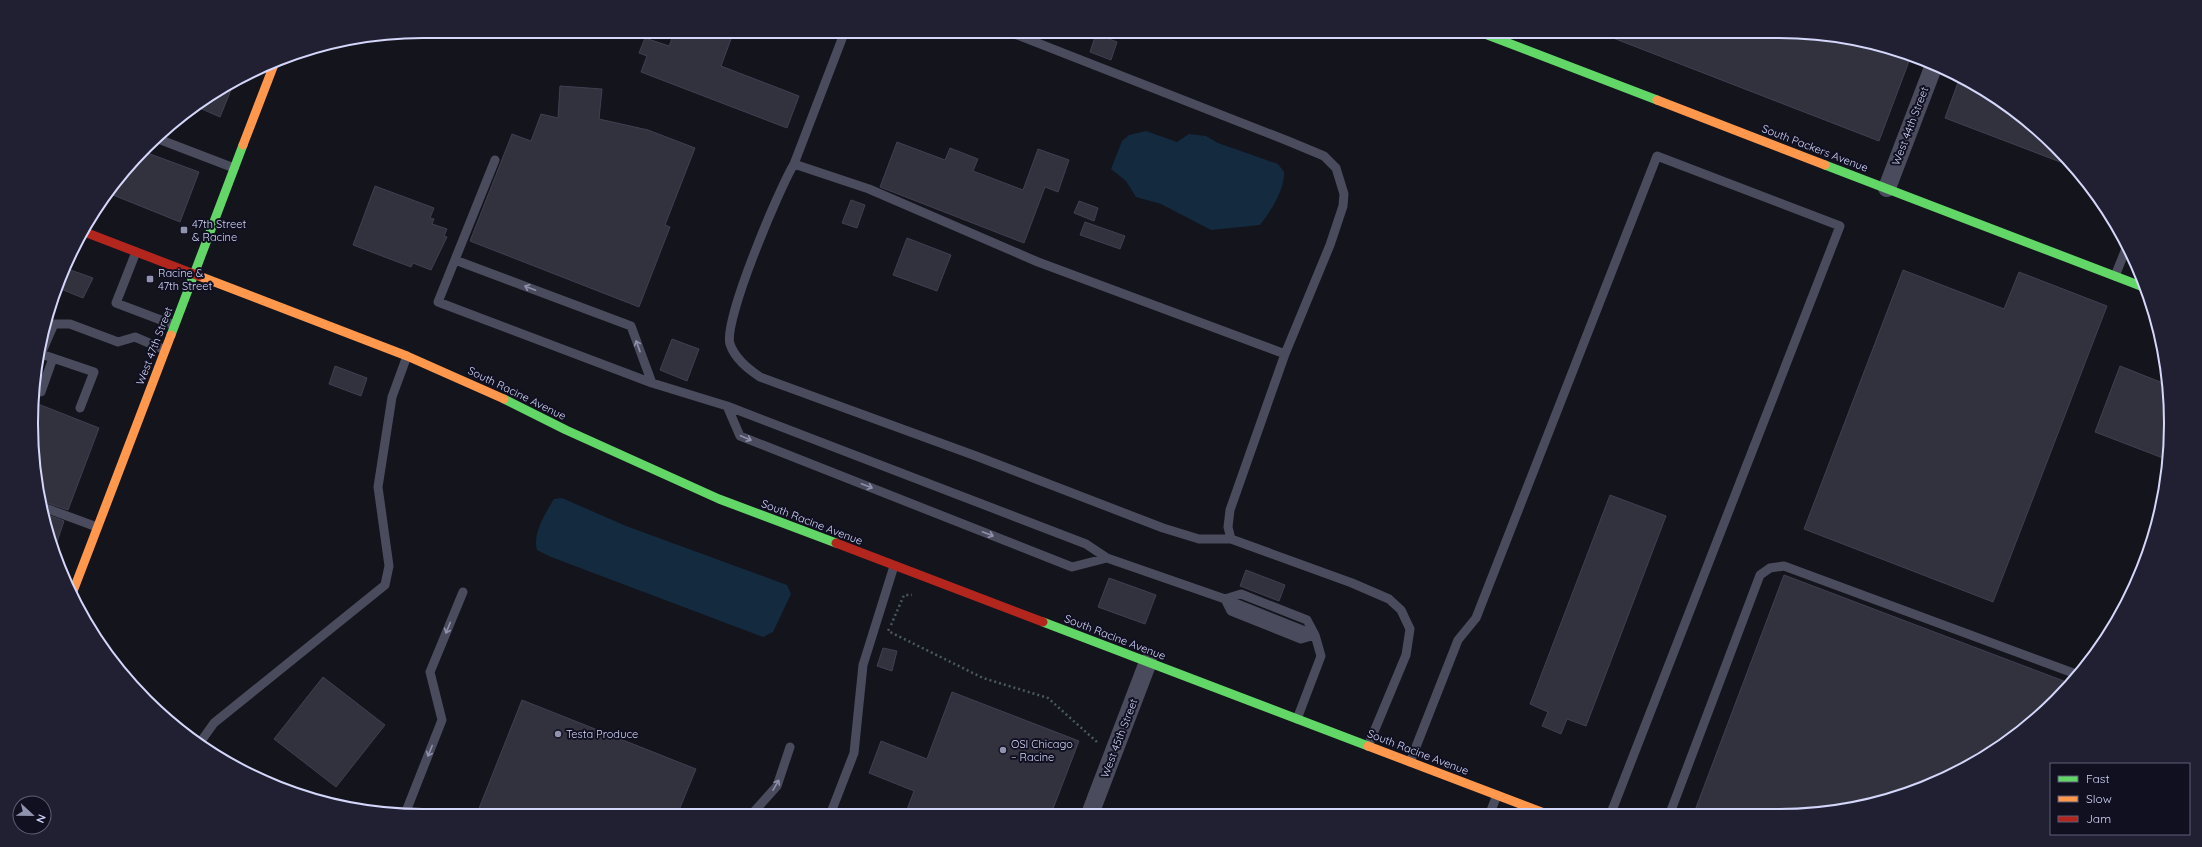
<svg xmlns="http://www.w3.org/2000/svg" width="2202" height="847" viewBox="0 0 2202 847" font-family="Quicksand,sans-serif">
<style>
.water{fill:#132a3f}
.building{fill:#32323f;stroke:#403f50}
.lines{fill:none;stroke-linecap:round;stroke-linejoin:round}
.path{stroke:#4a5961;stroke-width:2.5;stroke-dasharray:2 3;stroke-linecap:butt}
.lane{stroke:#4a4c5d;stroke-width:9}
.street{stroke:#4a4c5d;stroke-width:18}
.fast{stroke:#63d668;stroke-width:9}
.slow{stroke:#ff974d;stroke-width:9}
.jam{stroke:#b3261e;stroke-width:9}
.oneway{stroke:#8f91ac}
.poi-dot{fill:#9192ad;stroke:#101021;stroke-width:1.5}
.labels{text-anchor:middle;dominant-baseline:central;stroke-width:4;stroke-linejoin:round;paint-order:stroke}
.street-label{font-size:11px;fill:#d4d6fa;stroke:#101021}
.poi-label{font-size:11px;fill:#d4d6fa;stroke:#101021;text-anchor:start}
.rim{fill:none;stroke:#d4d6fa;stroke-width:2}
</style>
<rect width="100%" height="100%" fill="#14141d"/>
<path class="water" d="M 1146,131 L 1177,142 L 1189,134 L 1206,136 L 1218,143 L 1278,164 L 1284,172 C 1285,190 1270,212 1260,225 L 1211,230 L 1161,204 L 1136,197 L 1126,181 L 1111,169 L 1122,141 L 1129,135 Z
M 562,498 L 626,526 L 787,585 L 791,594 L 773,632 L 763,637 L 551,557 L 537,550 C 532,534 546,512 554,499 Z"/>
<path class="building" d="M 675,31 L 734,31 L 721,66 L 799,96 L 787,128 L 641,72 L 647,56 L 639,53 L 645,38 L 669,46 Z
M 1595,31 L 1778,31 L 1880,44 L 1911,56 L 1879,141 Z
M 1096,34 L 1117,42 L 1111,60 L 1090,52 Z
M 1960,77 L 2018,112 L 2076,168 L 1945,118 Z
M 235,80 L 220,117 L 195,106 L 227,83 Z
M 560,86 L 602,89 L 599,119 L 648,130 L 695,148 L 665,225 L 670,227 L 639,307 L 470,241 L 512,134 L 531,141 L 541,114 L 558,118 Z
M 897,142 L 945,160 L 950,148 L 978,159 L 973,171 L 1023,190 L 1038,149 L 1069,160 L 1058,192 L 1045,187 L 1024,243 L 880,187 Z
M 142,151 L 199,172 L 180,222 L 108,193 L 128,165 Z
M 375,186 L 434,208 L 430,218 L 434,219 L 432,224 L 447,229 L 444,236 L 447,237 L 431,270 L 413,263 L 411,267 L 353,245 Z
M 851,200 L 865,205 L 857,228 L 842,223 Z
M 1079,201 L 1098,208 L 1094,221 L 1074,213 Z
M 1085,222 L 1125,236 L 1120,249 L 1080,235 Z
M 907,238 L 951,255 L 937,291 L 893,275 Z
M 65,268 L 93,278 L 83,298 L 56,287 Z
M 1903,270 L 2004,309 L 2019,272 L 2107,306 L 1993,602 L 1804,529 Z
M 672,339 L 699,349 L 687,381 L 660,370 Z
M 335,366 L 367,378 L 361,396 L 329,384 Z
M 2120,366 L 2168,385 L 2170,449 L 2168,460 L 2095,432 Z
M 33,402 L 99,428 L 68,510 L 39,500 L 32,449 Z
M 1610,495 L 1666,516 L 1586,726 L 1567,719 L 1561,734 L 1542,726 L 1548,712 L 1530,704 Z
M 43,513 L 64,521 L 54,551 L 43,515 Z
M 1246,570 L 1285,585 L 1279,601 L 1240,586 Z
M 1784,575 L 2069,683 L 2037,719 L 1952,776 L 1880,803 L 1830,813 L 1694,813 Z
M 1109,578 L 1156,595 L 1145,624 L 1098,607 Z
M 883,648 L 897,651 L 892,671 L 877,666 Z
M 323,677 L 385,725 L 336,787 L 274,739 Z
M 952,692 L 1079,741 L 1051,814 L 905,815 L 914,791 L 869,773 L 881,741 L 927,759 Z
M 522,700 L 696,769 L 677,815 L 476,816 Z"/>
<g class="lines">
<path class="path" d="M 891,625 L 904,595 L 912,595
M 889,629 L 888,631 L 983,678 L 1048,698 L 1097,742"/>
<path class="lane" d="M 1007,31 L 1288,141 L 1324,156 L 1336,168 L 1344,194 L 1343,206 L 1330,245 L 1285,354
M 161,140 L 234,168
M 495,160 L 438,302 L 652,383 L 727,406 L 1086,544 L 1107,558 L 1225,599 L 1315,635 L 1321,656 L 1297,719
M 794,164 L 845,31
M 136,252 L 116,303 L 174,325
M 455,260 L 631,326 L 652,383
M 2115,276 L 2127,246
M 41,392 L 53,358
M 727,406 L 740,436 L 1072,567 L 1107,558
M 80,408 L 94,372 L 41,354 L 54,324 L 70,324 L 118,342 L 135,337 L 165,350
M 40,506 L 97,527
M 1231,539 L 1199,539 L 1163,528 L 976,456 L 760,377 C 748,369 735,359 730,344 C 723,321 779,189 794,164 L 869,189 L 1038,262 L 1285,354 L 1230,510 L 1228,527 L 1231,539 L 1352,583 L 1389,599 L 1401,610 L 1410,629 L 1406,655 L 1368,746
M 1241,594 L 1307,620 L 1315,635 L 1301,639 L 1231,611 L 1225,599 Z
M 199,744 L 214,723 L 385,585 L 389,566 L 378,487 L 392,397 L 407,356
M 1410,762 L 1458,640 L 1476,618 L 1657,156 L 1840,226 L 1611,813
M 1490,813 L 1497,795
M 1670,813 L 1760,575 L 1770,568 L 1784,566 L 2076,674
M 405,814 L 442,720 L 430,672 L 463,592
M 751,815 L 777,786 L 790,747
M 830,815 L 854,753 L 863,665 L 894,566"/>
<path class="street" d="M 1887,188 L 1934,65
M 1090,814 L 1148,662"/>
<path class="fast" d="M 1477,31 L 1657,100
M 1825,165 L 2146,288
M 171,335 L 243,145
M 504,399 L 566,430 L 719,499 L 836,543
M 1043,622 L 1368,746"/>
<path class="slow" d="M 1657,100 L 1825,165
M 243,145 L 275,62
M 199,276 L 407,356 L 504,399
M 72,594 L 171,335
M 1368,746 L 1544,813"/>
<path class="jam" d="M 82,231 L 199,276
M 836,543 L 1043,622"/>
</g>
<defs><path id="oneway-shaft" d="M-6 0H5M1.5-3L5.5 0L1.5 3" fill="none" stroke-width="1.6" stroke-linecap="round" stroke-linejoin="round"/></defs>
<g class="oneway">
<use href="#oneway-shaft" transform="translate(530 288) rotate(-159)"/>
<use href="#oneway-shaft" transform="translate(638 346) rotate(-110)"/>
<use href="#oneway-shaft" transform="translate(746 438) rotate(23)"/>
<use href="#oneway-shaft" transform="translate(867 486) rotate(21)"/>
<use href="#oneway-shaft" transform="translate(988 534) rotate(21)"/>
<use href="#oneway-shaft" transform="translate(448 628) rotate(112)"/>
<use href="#oneway-shaft" transform="translate(430 751) rotate(112)"/>
<use href="#oneway-shaft" transform="translate(776 785) rotate(-60)"/>
</g>
<g class="poi-dot">
<rect x="180" y="226" width="8" height="8" rx="2"/>
<rect x="146" y="275" width="8" height="8" rx="2"/>
<circle cx="558" cy="734" r="4"/>
<circle cx="1003" cy="750" r="4"/>
</g>
<g class="labels">
<g class="street-label">
<text transform="translate(1910 126) rotate(-69)">West 44th Street</text>
<text transform="translate(1815 148) rotate(21)">South Packers Avenue</text>
<text transform="translate(154 346) rotate(-69)">West 47th Street</text>
<text transform="translate(517 393) rotate(26)">South Racine Avenue</text>
<text transform="translate(812 522) rotate(21)">South Racine Avenue</text>
<text transform="translate(1115 637) rotate(21)">South Racine Avenue</text>
<text transform="translate(1119 738) rotate(-69)">West 45th Street</text>
<text transform="translate(1418 752) rotate(21)">South Racine Avenue</text>
</g>
<g class="poi-label">
<text x="192" y="224">47th Street<tspan x="192" dy="13">&amp; Racine</tspan></text>
<text x="158" y="273">Racine &amp;<tspan x="158" dy="13">47th Street</tspan></text>
<text x="566" y="734">Testa Produce</text>
<text x="1011" y="744">OSI Chicago<tspan x="1011" dy="13">– Racine</tspan></text>
</g>
</g>
<path d="M0 0H2202V847H0ZM423 38H1779A385 385 0 0 1 2164 423V424A385 385 0 0 1 1779 809H423A385 385 0 0 1 38 424V423A385 385 0 0 1 423 38Z" fill="#202032" fill-rule="evenodd"/>
<path class="rim" d="M423 38H1779A385 385 0 0 1 2164 423V424A385 385 0 0 1 1779 809H423A385 385 0 0 1 38 424V423A385 385 0 0 1 423 38Z"/>
<rect x="2050" y="763" width="140" height="72" fill="#101021" stroke="#5e5f78"/>
<rect x="2058" y="776" width="20" height="6" fill="#63d668" stroke="#5e5f78"/>
<text x="2086" y="783" font-size="12" fill="#d4d6fa">Fast</text>
<rect x="2058" y="796" width="20" height="6" fill="#ff974d" stroke="#5e5f78"/>
<text x="2086" y="803" font-size="12" fill="#d4d6fa">Slow</text>
<rect x="2058" y="816" width="20" height="6" fill="#b3261e" stroke="#5e5f78"/>
<text x="2086" y="823" font-size="12" fill="#d4d6fa">Jam</text>
<g transform="translate(32 815) rotate(112)"><circle r="19" fill="#101021" stroke="#5e5f78"/>
<path d="M0-3L7 15L0 10L-7 15Z" fill="#9192ad"/>
<text y="-6" font-size="11" font-weight="bold" text-anchor="middle" fill="#d4d6fa">N</text>
</g>
</svg>
